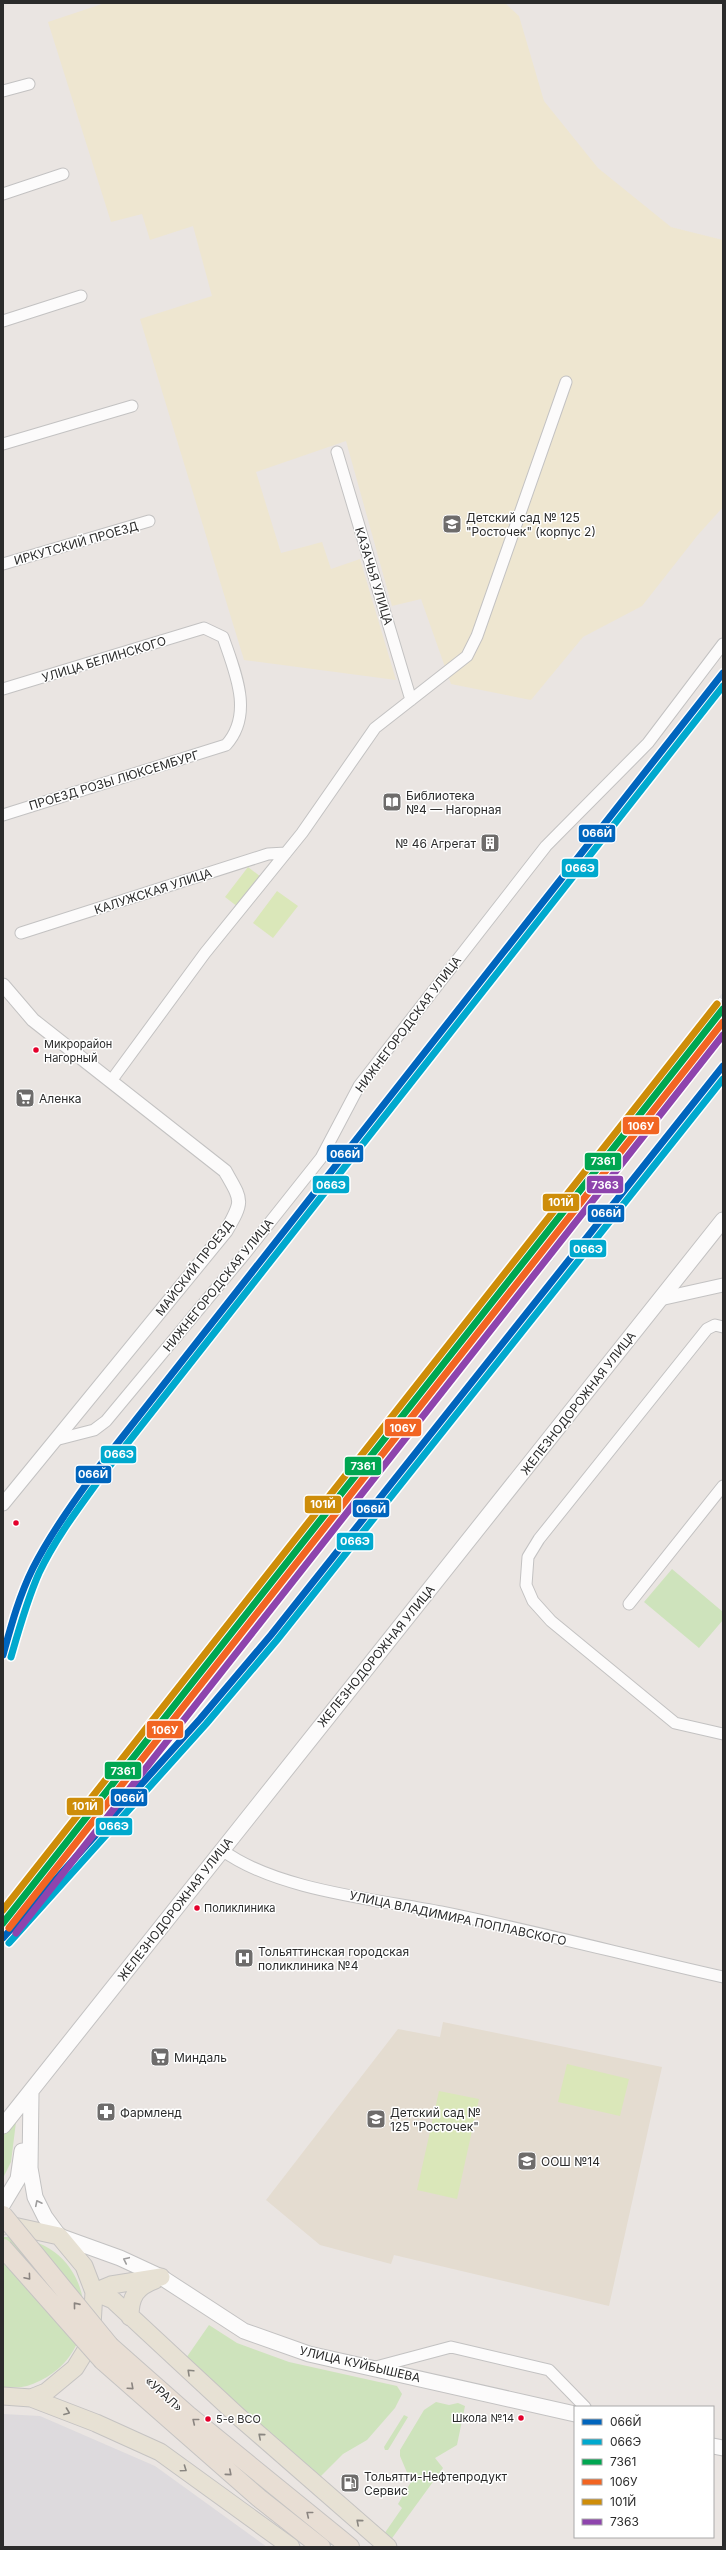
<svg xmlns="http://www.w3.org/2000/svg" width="726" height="2550" viewBox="0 0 726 2550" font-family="Inter,sans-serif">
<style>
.industrial{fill:#dddadd}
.education{fill:#e4dcd0}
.green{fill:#cee3bc}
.sand{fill:#eee6d0}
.pitch{fill:#dae7b9}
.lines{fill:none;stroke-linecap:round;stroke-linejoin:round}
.minor-casing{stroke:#c3c2c2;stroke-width:13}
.tertiary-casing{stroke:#c3c2c2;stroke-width:15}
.secondary-casing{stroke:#c3c2c2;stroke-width:17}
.primary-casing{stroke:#c5c3c2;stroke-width:19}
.trunk-casing{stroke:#c5c3c2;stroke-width:20}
.minor{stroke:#fcfbfb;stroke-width:11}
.tertiary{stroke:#fcfbfb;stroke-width:13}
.secondary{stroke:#fcfbfb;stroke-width:15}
.primary{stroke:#e7e1d4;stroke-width:17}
.trunk{stroke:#e8ded4;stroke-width:18}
.rail-casing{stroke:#dedddf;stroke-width:4.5}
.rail{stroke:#fff;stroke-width:3;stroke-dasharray:9;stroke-linecap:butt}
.trunk-bridge-casing{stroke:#c5c3c2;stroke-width:20;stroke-linecap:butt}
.trunk-bridge{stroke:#e8ded4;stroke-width:18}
.rail-1-casing{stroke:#fff;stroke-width:10}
.rail-2-casing{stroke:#fff;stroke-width:10}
.rail-3-casing{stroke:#fff;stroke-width:10}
.rail-4-casing{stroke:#fff;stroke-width:10}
.rail-5-casing{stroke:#fff;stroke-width:10}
.rail-6-casing{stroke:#fff;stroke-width:10}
.rail-1{stroke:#0065bd;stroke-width:7}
.rail-2{stroke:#00a9ce;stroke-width:7}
.rail-3{stroke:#00a651;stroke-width:7}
.rail-4{stroke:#f26522;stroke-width:7}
.rail-5{stroke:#ce8d09;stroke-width:7}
.rail-6{stroke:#8e44ad;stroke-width:7}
.oneway{stroke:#9e9d9d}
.oneway2{stroke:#8a8480}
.oneway3{stroke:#898680}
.bus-dot{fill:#e4002b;stroke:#fff;stroke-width:1.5}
.labels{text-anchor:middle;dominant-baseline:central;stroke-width:3;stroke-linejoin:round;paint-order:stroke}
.bus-label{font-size:11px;fill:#2b2b2b;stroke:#fff;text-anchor:start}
.poi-label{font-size:12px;fill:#2b2b2b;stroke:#fff;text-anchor:start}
.street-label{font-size:12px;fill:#2b2b2b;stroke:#fff}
.line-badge{stroke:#fff;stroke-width:1.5}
.badge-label{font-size:11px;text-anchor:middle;font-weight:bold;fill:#fff}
</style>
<rect width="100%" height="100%" fill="#eae5e2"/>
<path class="industrial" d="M 3,2414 L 40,2416 L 155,2466 L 267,2547 L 3,2547 Z"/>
<path class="education" d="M 443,2022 L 662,2067 L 609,2306 L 394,2255 L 391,2264 L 320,2245 L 266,2200 L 398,2029 L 440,2037 Z"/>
<path class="green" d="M 672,1569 L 723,1612 L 723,1620 L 699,1648 L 644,1602 Z
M 13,2122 L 16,2122 L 11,2162 L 3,2178 L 3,2135 Z
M 3,2237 C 96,2234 115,2358 27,2386 C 20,2388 11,2387 3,2387 Z
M 209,2325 L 237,2343 L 289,2362 L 397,2386 L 402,2394 L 395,2408 L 367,2440 L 343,2454 L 319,2478 L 184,2361 Z
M 436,2402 L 449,2405 L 458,2403 L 465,2406 L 457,2445 L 435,2458 L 443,2468 L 390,2541 L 382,2537 L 402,2508 L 398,2504 L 411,2482 L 400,2456 L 400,2450 L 424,2410 Z
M 404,2415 L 408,2417 L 388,2450 L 385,2450 L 384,2447 Z"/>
<path class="sand" d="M 105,3 L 505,3 L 519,16 L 544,101 L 598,168 L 671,227 L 723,240 L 723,507 L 697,536 L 642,606 L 583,637 L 531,700 L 451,684 L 421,599 L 392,606 L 346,441 L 256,472 L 281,553 L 322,542 L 331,569 L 360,559 L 396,680 L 244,660 L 140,319 L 212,296 L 193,226 L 150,240 L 142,214 L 111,222 L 48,22 Z"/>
<path class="pitch" d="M 248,867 L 261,877 L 238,907 L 225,897 Z
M 277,891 L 298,906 L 273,938 L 253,923 Z
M 567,2064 L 629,2079 L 620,2116 L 558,2102 Z
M 439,2091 L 479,2099 L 457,2199 L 417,2190 Z"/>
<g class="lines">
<g class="minor-casing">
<path id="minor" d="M 3,91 L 29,84
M 3,194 L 63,174
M 3,321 L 81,296
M 3,444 L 132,406
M 337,452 L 411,700
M 3,564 L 149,521
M 3,689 L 204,628 L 223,637 C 235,672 254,714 226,745 L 3,815
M 21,933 L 268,854 L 286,853
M 111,1081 L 205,953 L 302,833 L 375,728 L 467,656 L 477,636 L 566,382
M 723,1327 L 715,1325 L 707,1329 L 539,1539 L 528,1557 L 526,1585 L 533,1601 L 551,1621 L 675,1723 L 723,1734
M 55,1440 L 94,1430 L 106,1421 L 244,1255 L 321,1158 L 359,1086 L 546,846 L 648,743 L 723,644
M 629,1604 L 723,1486
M 222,1850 C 276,1890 375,1899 441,1912 C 535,1931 629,1956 723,1977
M 372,2368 L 451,2347 L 549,2370 L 585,2407"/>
</g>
<g class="tertiary-casing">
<path id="tertiary" d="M 3,985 L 33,1020 L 225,1171 C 242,1201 244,1200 226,1231 L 3,1504
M 660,1299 L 723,1285"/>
</g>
<g class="secondary-casing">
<path id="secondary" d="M 31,2093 L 30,2168 L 35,2197 L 45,2217 L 59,2236 L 120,2258 L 161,2277 L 244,2331 L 309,2354 L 575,2414
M 3,2126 L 723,1220
M 3,2204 L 18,2179 L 22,2151
M 713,2446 L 723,2448"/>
</g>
<g class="primary-casing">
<path id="primary" d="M 94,2292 L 113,2300 L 239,2417 L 388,2547
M 94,2292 L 111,2285 L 161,2277
M 130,2317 C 130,2297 136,2287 155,2280
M 3,2396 L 31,2398 L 46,2392 L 75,2368 L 91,2342 L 94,2292 L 84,2266 L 59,2236 L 9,2225 L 3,2226
M 31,2398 L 96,2423 L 160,2452 L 291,2547"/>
</g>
<g class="trunk-casing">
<path id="trunk" d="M 110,2346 L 188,2415 L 350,2547
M 103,2361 L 259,2498 L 321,2547"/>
</g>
<use href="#minor" class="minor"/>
<use href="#tertiary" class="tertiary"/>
<use href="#secondary" class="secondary"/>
<use href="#primary" class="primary"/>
<use href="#trunk" class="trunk"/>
<g class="rail-casing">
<path id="rail" d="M 486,1328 L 552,1258
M 244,1633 L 469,1345 L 532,1251
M 3,1911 L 723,996"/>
</g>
<use href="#rail" class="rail"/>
<g class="trunk-bridge-casing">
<path id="trunk-bridge" d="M 3,2215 L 110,2346
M 3,2248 L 103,2361"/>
</g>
<use href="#trunk-bridge" class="trunk-bridge"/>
<g class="rail-1-casing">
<path id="rail-1" d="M 3,1655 C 11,1626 19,1596 33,1568 C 51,1533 75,1500 98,1468 L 723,673
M 3,1938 L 200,1719 L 271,1635 L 723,1066"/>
</g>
<g class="rail-2-casing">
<path id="rail-2" d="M 11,1657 C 19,1629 27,1600 39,1573 C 56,1537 81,1505 104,1473 L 723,686
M 9,1943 L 206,1724 L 277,1640 L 723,1079"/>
</g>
<g class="rail-3-casing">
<path id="rail-3" d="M 3,1923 L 723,1009"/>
</g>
<g class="rail-4-casing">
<path id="rail-4" d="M 9,1928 L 723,1022"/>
</g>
<g class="rail-5-casing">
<path id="rail-5" d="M 3,1910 L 717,1004"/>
</g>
<g class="rail-6-casing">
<path id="rail-6" d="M 16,1933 L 723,1035"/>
</g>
<use href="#rail-1" class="rail-1"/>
<use href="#rail-2" class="rail-2"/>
<use href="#rail-3" class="rail-3"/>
<use href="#rail-4" class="rail-4"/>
<use href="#rail-5" class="rail-5"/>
<use href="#rail-6" class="rail-6"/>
</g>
<defs><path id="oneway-chevron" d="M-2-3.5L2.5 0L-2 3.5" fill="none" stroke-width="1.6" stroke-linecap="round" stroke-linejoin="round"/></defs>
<g class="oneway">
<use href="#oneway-chevron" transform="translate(38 2203) rotate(-116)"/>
<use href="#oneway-chevron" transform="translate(126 2260) rotate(-155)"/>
</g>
<g class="oneway2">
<use href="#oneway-chevron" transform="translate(28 2277) rotate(50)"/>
<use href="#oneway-chevron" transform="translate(76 2305) rotate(-129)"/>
<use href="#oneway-chevron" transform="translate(131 2387) rotate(42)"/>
<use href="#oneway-chevron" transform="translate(195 2421) rotate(-141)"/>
<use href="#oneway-chevron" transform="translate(229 2473) rotate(41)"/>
<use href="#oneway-chevron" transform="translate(309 2514) rotate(-141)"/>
</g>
<g class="oneway3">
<use href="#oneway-chevron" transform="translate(190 2372) rotate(-137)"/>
<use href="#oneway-chevron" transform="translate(67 2412) rotate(21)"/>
<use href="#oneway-chevron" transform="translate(261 2436) rotate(-139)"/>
<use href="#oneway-chevron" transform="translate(184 2469) rotate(35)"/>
<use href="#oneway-chevron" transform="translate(359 2522) rotate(-139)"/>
</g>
<defs>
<g id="school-square" transform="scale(1)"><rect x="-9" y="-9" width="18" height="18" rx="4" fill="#6e6c6b" stroke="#fff"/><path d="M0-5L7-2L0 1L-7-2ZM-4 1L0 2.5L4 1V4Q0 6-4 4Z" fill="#fff"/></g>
<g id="library-square" transform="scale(1)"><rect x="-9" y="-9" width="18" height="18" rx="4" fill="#6e6c6b" stroke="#fff"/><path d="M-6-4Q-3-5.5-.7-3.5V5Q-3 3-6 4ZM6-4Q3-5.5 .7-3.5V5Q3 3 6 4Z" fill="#fff"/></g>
<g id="building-square" transform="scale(1)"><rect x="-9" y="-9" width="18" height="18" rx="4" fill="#6e6c6b" stroke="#fff"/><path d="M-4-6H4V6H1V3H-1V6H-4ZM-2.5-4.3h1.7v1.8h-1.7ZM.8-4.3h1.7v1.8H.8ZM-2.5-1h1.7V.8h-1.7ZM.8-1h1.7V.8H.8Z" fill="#fff"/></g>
<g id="supermarket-square" transform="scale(1)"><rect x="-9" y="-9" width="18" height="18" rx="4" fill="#6e6c6b" stroke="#fff"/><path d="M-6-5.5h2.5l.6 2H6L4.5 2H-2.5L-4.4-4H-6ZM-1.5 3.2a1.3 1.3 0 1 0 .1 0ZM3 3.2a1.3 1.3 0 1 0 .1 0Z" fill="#fff"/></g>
<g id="hospital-square" transform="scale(1)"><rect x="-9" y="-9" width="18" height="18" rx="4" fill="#6e6c6b" stroke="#fff"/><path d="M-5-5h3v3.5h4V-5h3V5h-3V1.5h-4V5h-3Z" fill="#fff"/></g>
<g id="pharmacy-square" transform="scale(1)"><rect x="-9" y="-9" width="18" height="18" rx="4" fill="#6e6c6b" stroke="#fff"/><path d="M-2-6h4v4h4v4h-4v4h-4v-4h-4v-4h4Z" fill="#fff"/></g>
<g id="fuel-square" transform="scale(1)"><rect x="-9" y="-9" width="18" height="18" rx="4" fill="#6e6c6b" stroke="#fff"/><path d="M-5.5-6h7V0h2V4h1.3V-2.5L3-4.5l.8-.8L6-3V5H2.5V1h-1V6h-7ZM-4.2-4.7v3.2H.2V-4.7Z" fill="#fff"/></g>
</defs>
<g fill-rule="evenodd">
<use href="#school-square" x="452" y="524"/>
<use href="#library-square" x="392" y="802"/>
<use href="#building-square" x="490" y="843"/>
<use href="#supermarket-square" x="25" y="1098"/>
<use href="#hospital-square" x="244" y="1958"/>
<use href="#supermarket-square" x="160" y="2057"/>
<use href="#pharmacy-square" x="106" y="2112"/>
<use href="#school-square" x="376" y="2119"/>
<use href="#school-square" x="527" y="2161"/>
<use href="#fuel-square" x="350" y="2483"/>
</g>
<g class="bus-dot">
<circle cx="36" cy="1050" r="3.5"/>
<circle cx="16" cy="1523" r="3.5"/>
<circle cx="197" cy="1908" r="3.5"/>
<circle cx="521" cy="2418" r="3.5"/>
<circle cx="208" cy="2419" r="3.5"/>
</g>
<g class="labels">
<g class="bus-label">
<text x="44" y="1044">Микрорайон<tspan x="44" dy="14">Нагорный</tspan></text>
<text x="204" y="1908">Поликлиника</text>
<text x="514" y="2418" text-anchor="end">Школа №14</text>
<text x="216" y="2419">5-е ВСО</text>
</g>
<g class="poi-label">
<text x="466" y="517">Детский сад № 125<tspan x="466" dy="14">"Росточек" (корпус 2)</tspan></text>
<text x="406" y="795">Библиотека<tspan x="406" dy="14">№4 — Нагорная</tspan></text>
<text x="476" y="843" text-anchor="end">№ 46 Агрегат</text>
<text x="39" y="1098">Аленка</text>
<text x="258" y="1951">Тольяттинская городская<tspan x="258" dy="14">поликлиника №4</tspan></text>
<text x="174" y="2057">Миндаль</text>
<text x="120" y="2112">Фармленд</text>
<text x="390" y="2112">Детский сад №<tspan x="390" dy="14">125 "Росточек"</tspan></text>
<text x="541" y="2161">ООШ №14</text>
<text x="364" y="2476">Тольятти-Нефтепродукт<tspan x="364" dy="14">Сервис</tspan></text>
</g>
<g class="street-label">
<text transform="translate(76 543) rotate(-16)">ИРКУТСКИЙ ПРОЕЗД</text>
<text transform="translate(374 576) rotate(73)">КАЗАЧЬЯ УЛИЦА</text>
<text transform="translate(104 659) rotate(-17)">УЛИЦА БЕЛИНСКОГО</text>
<text transform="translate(114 780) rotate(-17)">ПРОЕЗД РОЗЫ ЛЮКСЕМБУРГ</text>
<text transform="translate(153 891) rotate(-18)">КАЛУЖСКАЯ УЛИЦА</text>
<text transform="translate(408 1024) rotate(-53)">НИЖНЕГОРОДСКАЯ УЛИЦА</text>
<text transform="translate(194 1268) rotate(-52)">МАЙСКИЙ ПРОЕЗД</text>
<text transform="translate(218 1285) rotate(-51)">НИЖНЕГОРОДСКАЯ УЛИЦА</text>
<text transform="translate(578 1403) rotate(-52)">ЖЕЛЕЗНОДОРОЖНАЯ УЛИЦА</text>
<text transform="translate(376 1656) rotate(-51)">ЖЕЛЕЗНОДОРОЖНАЯ УЛИЦА</text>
<text transform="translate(175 1909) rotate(-52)">ЖЕЛЕЗНОДОРОЖНАЯ УЛИЦА</text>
<text transform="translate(458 1918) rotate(12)">УЛИЦА ВЛАДИМИРА ПОПЛАВСКОГО</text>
<text transform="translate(360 2364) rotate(13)">УЛИЦА КУЙБЫШЕВА</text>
<text transform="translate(164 2394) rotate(42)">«УРАЛ»</text>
</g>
</g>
<g class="line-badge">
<rect x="578" y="824" width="38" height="19" rx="4" fill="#0065bd"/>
<rect x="561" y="858" width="38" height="20" rx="4" fill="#00a9ce"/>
<rect x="622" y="1116" width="38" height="19" rx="4" fill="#f26522"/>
<rect x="326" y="1144" width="38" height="19" rx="4" fill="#0065bd"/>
<rect x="584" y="1152" width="38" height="19" rx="4" fill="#00a651"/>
<rect x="586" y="1175" width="38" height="19" rx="4" fill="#8e44ad"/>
<rect x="312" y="1175" width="38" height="19" rx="4" fill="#00a9ce"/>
<rect x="542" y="1193" width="38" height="19" rx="4" fill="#ce8d09"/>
<rect x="587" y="1204" width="38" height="19" rx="4" fill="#0065bd"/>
<rect x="569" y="1239" width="38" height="19" rx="4" fill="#00a9ce"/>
<rect x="384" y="1418" width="38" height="19" rx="4" fill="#f26522"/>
<rect x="100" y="1445" width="37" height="19" rx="4" fill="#00a9ce"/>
<rect x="344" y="1456" width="38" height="20" rx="4" fill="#00a651"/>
<rect x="75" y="1465" width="37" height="19" rx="4" fill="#0065bd"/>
<rect x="304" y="1495" width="38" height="19" rx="4" fill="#ce8d09"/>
<rect x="352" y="1499" width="38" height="19" rx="4" fill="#0065bd"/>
<rect x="336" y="1532" width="38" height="19" rx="4" fill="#00a9ce"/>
<rect x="146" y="1720" width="38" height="19" rx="4" fill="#f26522"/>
<rect x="104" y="1761" width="38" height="19" rx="4" fill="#00a651"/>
<rect x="110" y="1788" width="38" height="19" rx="4" fill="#0065bd"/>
<rect x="66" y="1797" width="38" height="19" rx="4" fill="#ce8d09"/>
<rect x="95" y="1817" width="38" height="19" rx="4" fill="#00a9ce"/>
</g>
<g class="badge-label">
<text x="597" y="837">066Й</text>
<text x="580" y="872">066Э</text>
<text x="641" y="1130">106У</text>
<text x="345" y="1158">066Й</text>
<text x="603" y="1165">7361</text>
<text x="605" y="1189">7363</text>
<text x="331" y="1189">066Э</text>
<text x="561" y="1206">101Й</text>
<text x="606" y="1217">066Й</text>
<text x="588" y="1253">066Э</text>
<text x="403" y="1432">106У</text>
<text x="119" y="1458">066Э</text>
<text x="363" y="1470">7361</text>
<text x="93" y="1478">066Й</text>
<text x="323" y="1508">101Й</text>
<text x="371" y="1513">066Й</text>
<text x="355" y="1545">066Э</text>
<text x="165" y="1734">106У</text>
<text x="123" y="1775">7361</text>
<text x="129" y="1802">066Й</text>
<text x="85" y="1810">101Й</text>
<text x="114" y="1830">066Э</text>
</g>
<rect width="726" height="2550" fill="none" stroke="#2b2b2b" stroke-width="8"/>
<rect x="574" y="2406" width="140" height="132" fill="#ffffff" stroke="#aaaaaa"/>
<rect x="582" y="2419" width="20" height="6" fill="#0065bd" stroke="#aaaaaa"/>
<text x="610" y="2426" font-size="12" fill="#2b2b2b">066Й</text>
<rect x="582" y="2439" width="20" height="6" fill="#00a9ce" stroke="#aaaaaa"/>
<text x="610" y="2446" font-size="12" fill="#2b2b2b">066Э</text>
<rect x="582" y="2459" width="20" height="6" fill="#00a651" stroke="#aaaaaa"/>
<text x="610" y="2466" font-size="12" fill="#2b2b2b">7361</text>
<rect x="582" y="2479" width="20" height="6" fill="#f26522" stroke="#aaaaaa"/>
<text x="610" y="2486" font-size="12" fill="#2b2b2b">106У</text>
<rect x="582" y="2499" width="20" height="6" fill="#ce8d09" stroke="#aaaaaa"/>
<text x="610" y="2506" font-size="12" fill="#2b2b2b">101Й</text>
<rect x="582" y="2519" width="20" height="6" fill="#8e44ad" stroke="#aaaaaa"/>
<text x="610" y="2526" font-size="12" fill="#2b2b2b">7363</text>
</svg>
